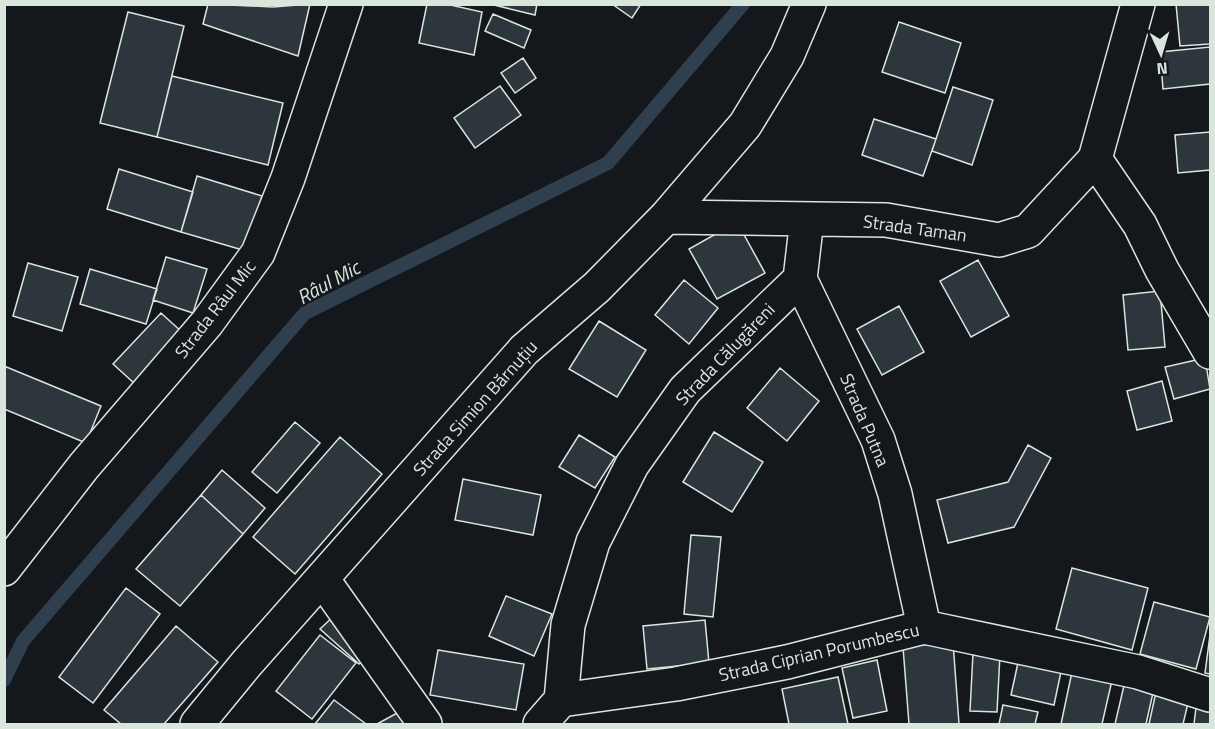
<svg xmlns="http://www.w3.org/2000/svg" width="1215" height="729" viewBox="0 0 1215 729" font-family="'Titillium Web',sans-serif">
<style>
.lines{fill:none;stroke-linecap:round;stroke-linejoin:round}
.stream{stroke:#2f3f4d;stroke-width:14}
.building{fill:#2c363c;stroke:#d8e6dc;stroke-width:1.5}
.minor-casing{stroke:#d8e6dc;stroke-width:36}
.tertiary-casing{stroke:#d8e6dc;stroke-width:36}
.minor{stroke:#14181c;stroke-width:33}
.tertiary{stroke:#14181c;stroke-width:33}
.labels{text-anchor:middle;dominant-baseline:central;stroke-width:4.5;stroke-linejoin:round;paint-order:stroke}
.street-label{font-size:18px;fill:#d8e6dc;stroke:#14181c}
.water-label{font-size:20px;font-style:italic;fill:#d8e6dc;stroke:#14181c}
</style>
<rect width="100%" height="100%" fill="#14181c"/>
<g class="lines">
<path class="stream" d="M 4,680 L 23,641 L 305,313 L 608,163 L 743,4"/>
</g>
<path class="building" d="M 208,4 L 273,7 L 310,4 L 298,56 L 203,24 Z
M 427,4 L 446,4 L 482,12 L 474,55 L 419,43 Z
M 490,4 L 537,4 L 535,15 Z
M 612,4 L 641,4 L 632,18 Z
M 1176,4 L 1210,4 L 1210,44 L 1180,46 Z
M 128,12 L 184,26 L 157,137 L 100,123 Z
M 493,14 L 531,30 L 524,48 L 485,31 Z
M 899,22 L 961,43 L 945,93 L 882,72 Z
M 1210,47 L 1210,84 L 1163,89 L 1160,52 Z
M 523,58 L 536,78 L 515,93 L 501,73 Z
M 172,76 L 283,103 L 268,165 L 157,137 Z
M 500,86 L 521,115 L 475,148 L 454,118 Z
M 953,87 L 993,100 L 972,165 L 932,151 Z
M 874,119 L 936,139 L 923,176 L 862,155 Z
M 1210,132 L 1210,170 L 1178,173 L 1175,135 Z
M 119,169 L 193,192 L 181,232 L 107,209 Z
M 197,176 L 262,196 L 246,251 L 181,232 Z
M 737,222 L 765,273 L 717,299 L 689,249 Z
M 166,257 L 207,269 L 193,313 L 153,300 Z
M 978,260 L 1009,316 L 971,337 L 940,281 Z
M 28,263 L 78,277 L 62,331 L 13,316 Z
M 90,269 L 157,289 L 146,324 L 80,304 Z
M 684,280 L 718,308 L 689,344 L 655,315 Z
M 1160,291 L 1165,347 L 1128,350 L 1123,295 Z
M 899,306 L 924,352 L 882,375 L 857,329 Z
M 161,313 L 183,333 L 135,384 L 113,364 Z
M 599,321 L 646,350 L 617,397 L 569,369 Z
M 1205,358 L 1210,389 L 1174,399 L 1165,367 Z
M 4,366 L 101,406 L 86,443 L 4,409 Z
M 780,368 L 819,401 L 787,441 L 747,408 Z
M 1162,381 L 1172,421 L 1137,430 L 1127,391 Z
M 295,422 L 320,443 L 277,493 L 252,472 Z
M 714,432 L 763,462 L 732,512 L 683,482 Z
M 579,435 L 615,457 L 595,488 L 559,467 Z
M 340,437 L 382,474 L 295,574 L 253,537 Z
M 1028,445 L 1051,458 L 1014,527 L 948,543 L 937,500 L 1008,482 Z
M 222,470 L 265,508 L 243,534 L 201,495 Z
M 463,479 L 541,495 L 533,535 L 455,520 Z
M 201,495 L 243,534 L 180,606 L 136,569 Z
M 691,535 L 721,537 L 713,617 L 684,614 Z
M 1072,568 L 1148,588 L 1132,650 L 1056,629 Z
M 126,588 L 160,614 L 93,703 L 59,677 Z
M 506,596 L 552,614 L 534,656 L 489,636 Z
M 1154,602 L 1210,617 L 1196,669 L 1140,654 Z
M 335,615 L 372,653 L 359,664 L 320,629 Z
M 705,620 L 709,663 L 647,669 L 643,626 Z
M 176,626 L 218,662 L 164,724 L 121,724 L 104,710 Z
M 320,635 L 356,663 L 312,719 L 276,691 Z
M 1210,635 L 1210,674 L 1205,673 Z
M 953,642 L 959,724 L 909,724 L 903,647 Z
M 438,650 L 524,664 L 516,710 L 430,695 Z
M 973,653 L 1000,654 L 997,712 L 970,711 Z
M 1019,658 L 1062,667 L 1054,705 L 1011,695 Z
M 877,660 L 887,711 L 853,718 L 842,668 Z
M 1073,667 L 1113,676 L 1102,724 L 1061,724 Z
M 838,677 L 848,724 L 789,724 L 782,689 Z
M 1126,677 L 1155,684 L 1146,724 L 1115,724 Z
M 1156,692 L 1189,699 L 1183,724 L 1149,724 Z
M 1197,699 L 1210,701 L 1210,724 L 1194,724 Z
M 334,700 L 366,724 L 315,724 Z
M 1003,705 L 1038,712 L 1035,724 L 999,724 Z
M 399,712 L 405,724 L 377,724 Z"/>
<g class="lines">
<g class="minor-casing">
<path id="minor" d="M 1095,159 L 1140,225 L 1162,270 L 1210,352
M 666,217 L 886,220 L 999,240 L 1028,231 L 1095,159 L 1138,4
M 807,219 L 800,279 L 878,440 L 895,494 L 924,627
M 323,580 L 425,724
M 561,700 L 568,625 L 593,542 L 632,465 L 685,390 L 800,279
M 197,724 L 247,663 L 524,350 L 597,287 L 666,217 L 745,125 L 787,56 L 809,4
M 540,724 L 561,700 L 676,684 L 787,662 L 924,627 L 1138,672 L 1210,695"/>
</g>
<g class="tertiary-casing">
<path id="tertiary" d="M 4,569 L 84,466 L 207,323 L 258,253 L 288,178 L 346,4"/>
</g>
<use href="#minor" class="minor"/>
<use href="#tertiary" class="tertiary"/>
</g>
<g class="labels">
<g class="street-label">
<text transform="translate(915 228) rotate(8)">Strada Taman</text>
<text transform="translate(215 309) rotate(-52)">Strada Râul Mic</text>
<text transform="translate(725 354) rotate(-46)">Strada Călugăreni</text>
<text transform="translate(475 408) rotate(-48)">Strada Simion Bărnuțiu</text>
<text transform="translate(865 420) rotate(67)">Strada Putna</text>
<text transform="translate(819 652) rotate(-13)">Strada Ciprian Porumbescu</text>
</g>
<g class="water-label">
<text transform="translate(328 282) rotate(-29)">Râul Mic</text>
</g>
</g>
<rect width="1215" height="729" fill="none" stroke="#d8e6dc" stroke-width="12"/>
<g transform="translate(1161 54) rotate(176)" stroke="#14181c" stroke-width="4.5" paint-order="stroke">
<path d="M0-4.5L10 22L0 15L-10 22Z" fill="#d8e6dc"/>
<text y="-9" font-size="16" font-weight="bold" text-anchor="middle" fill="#d8e6dc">N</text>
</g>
</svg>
